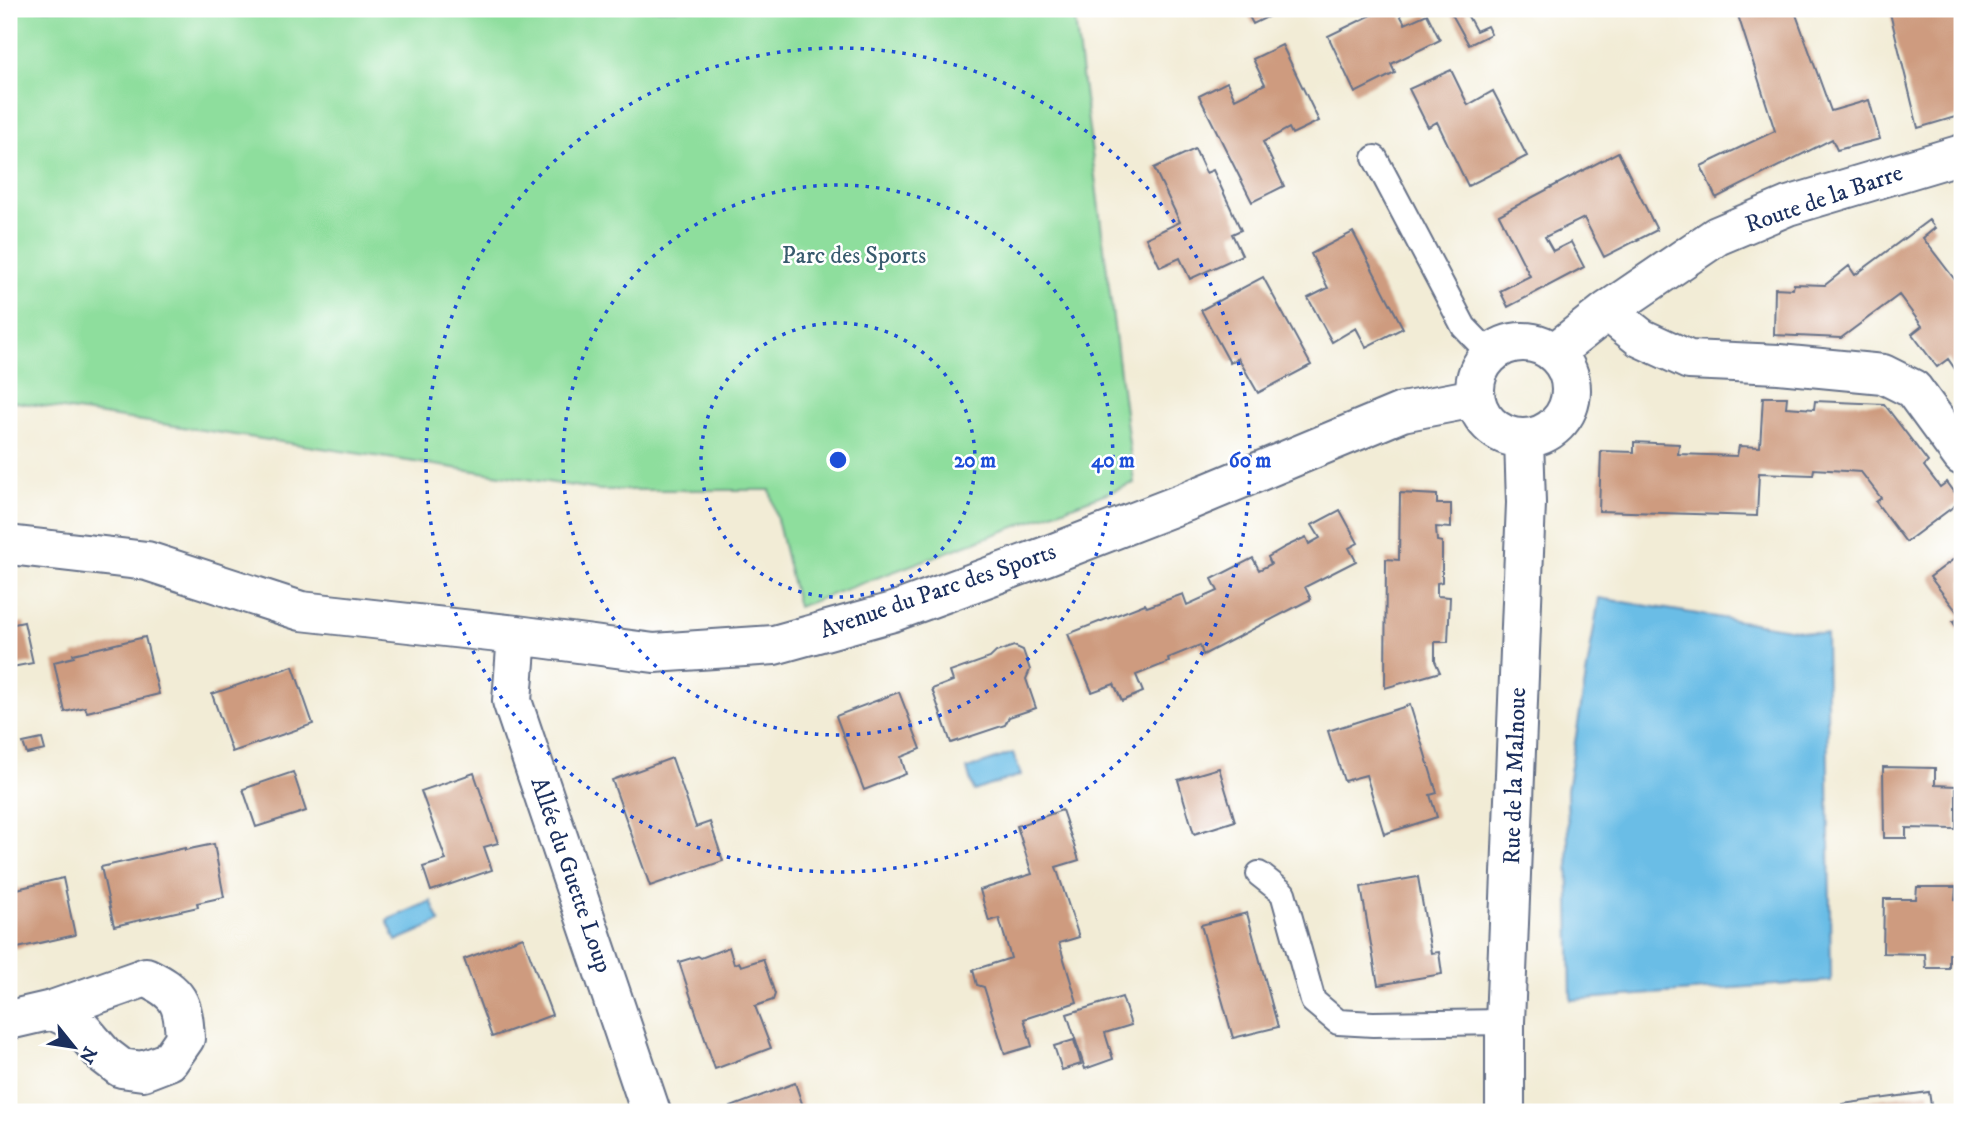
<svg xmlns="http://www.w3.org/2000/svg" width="1971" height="1121" viewBox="0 0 1971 1121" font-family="'IM FELL DW Pica',serif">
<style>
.green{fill:#8ede9d;stroke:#54867e;stroke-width:2}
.water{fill:#6abde6;stroke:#4276a2;stroke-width:2}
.building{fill:#ce9b7f}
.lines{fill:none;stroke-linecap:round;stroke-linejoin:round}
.service-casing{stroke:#667188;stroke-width:28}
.minor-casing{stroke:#667188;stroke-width:42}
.service{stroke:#fff;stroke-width:24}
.minor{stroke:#fff;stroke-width:38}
.ring{fill:none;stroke:#1d4ed8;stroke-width:3.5;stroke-dasharray:3.5 7}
.labels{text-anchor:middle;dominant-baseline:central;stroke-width:5;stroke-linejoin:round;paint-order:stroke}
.street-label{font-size:24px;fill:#1b2f5e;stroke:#fff}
.park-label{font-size:24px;fill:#385b6e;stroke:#fff}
.centre{fill:#1d4ed8;stroke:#fff;stroke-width:3.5}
.ring-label{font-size:21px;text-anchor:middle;font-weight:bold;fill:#1d4ed8;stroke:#fff;stroke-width:5;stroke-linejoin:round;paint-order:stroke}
</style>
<rect width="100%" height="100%" fill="#fff"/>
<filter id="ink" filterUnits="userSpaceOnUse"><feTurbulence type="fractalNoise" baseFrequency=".0143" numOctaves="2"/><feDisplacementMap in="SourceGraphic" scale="14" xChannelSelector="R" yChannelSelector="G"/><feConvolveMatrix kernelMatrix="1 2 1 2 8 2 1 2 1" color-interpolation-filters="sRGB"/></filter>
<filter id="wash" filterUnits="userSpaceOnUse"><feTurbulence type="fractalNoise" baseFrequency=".00686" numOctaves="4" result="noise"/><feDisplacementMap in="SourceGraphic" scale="28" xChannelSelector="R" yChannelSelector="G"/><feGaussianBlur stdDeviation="1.57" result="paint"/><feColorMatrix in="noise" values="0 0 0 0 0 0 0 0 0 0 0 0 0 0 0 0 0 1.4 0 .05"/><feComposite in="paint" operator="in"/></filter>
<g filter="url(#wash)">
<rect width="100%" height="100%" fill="#f2ecd6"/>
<path class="green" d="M 9,9 L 1118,9 L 1075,20 L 1134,483 L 798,607 L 770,490 L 600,490 L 9,401 Z"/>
<path class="water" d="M 1599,598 L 1826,635 L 1831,981 L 1571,1000 L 1567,790 Z
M 1013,753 L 1021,775 L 974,791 L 967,769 Z
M 431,901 L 440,922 L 396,941 L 387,920 Z"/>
<g id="blocks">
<path class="building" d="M 1245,9 L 1284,9 L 1253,24 Z
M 1384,9 L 1397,9 L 1405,24 L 1427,14 L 1440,40 L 1391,64 L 1395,73 L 1355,93 L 1328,36 Z
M 1449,9 L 1464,9 L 1476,31 L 1487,26 L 1491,34 L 1469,45 Z
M 1736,9 L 1794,9 L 1831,111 L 1869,100 L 1880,139 L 1837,150 L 1832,139 L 1716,198 L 1701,166 L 1775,131 Z
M 1889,9 L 1962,9 L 1962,115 L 1918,128 Z
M 1282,45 L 1319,121 L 1292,134 L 1289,128 L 1263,142 L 1284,186 L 1252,202 L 1199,96 L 1227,82 L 1235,99 L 1265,84 L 1253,59 Z
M 1451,70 L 1468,105 L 1493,91 L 1527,156 L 1468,186 L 1437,122 L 1428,127 L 1409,89 Z
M 1195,149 L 1206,173 L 1213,170 L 1241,230 L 1232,234 L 1242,255 L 1190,279 L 1180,258 L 1160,267 L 1146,238 L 1180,222 L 1154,168 Z
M 1618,152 L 1657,230 L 1604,257 L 1584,218 L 1545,237 L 1553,251 L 1571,242 L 1584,267 L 1508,307 L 1500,291 L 1530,276 L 1499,215 Z
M 1929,220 L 1935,228 L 1923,238 L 1962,289 L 1962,379 L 1948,359 L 1937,367 L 1912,334 L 1922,326 L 1899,295 L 1841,338 L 1774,335 L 1775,288 L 1793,289 L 1794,284 L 1825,285 L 1849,266 L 1855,275 Z
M 1353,232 L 1403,328 L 1366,347 L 1356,328 L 1332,342 L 1308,298 L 1328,288 L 1311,254 Z
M 1263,277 L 1311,365 L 1258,393 L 1238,358 L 1230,363 L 1201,310 Z
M 1763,397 L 1787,397 L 1786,407 L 1814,409 L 1815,401 L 1884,404 L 1928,462 L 1924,466 L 1940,487 L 1947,482 L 1961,501 L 1906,542 L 1876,502 L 1881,498 L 1861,472 L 1814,469 L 1813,475 L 1759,473 L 1757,516 L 1599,511 L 1601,451 L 1634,452 L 1634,442 L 1655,443 L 1679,444 L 1678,454 L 1737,456 L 1739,446 L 1760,447 Z
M 1400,493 L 1437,495 L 1437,504 L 1451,504 L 1451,528 L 1436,527 L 1437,541 L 1442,542 L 1442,582 L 1437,583 L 1437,596 L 1450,597 L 1448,642 L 1435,642 L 1435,661 L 1440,672 L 1385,688 L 1386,559 L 1399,560 Z
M 1340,510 L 1358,543 L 1349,548 L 1356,561 L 1305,587 L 1311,599 L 1203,655 L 1200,645 L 1168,658 L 1169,662 L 1136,675 L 1143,692 L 1122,701 L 1114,684 L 1092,692 L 1068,634 L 1145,604 L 1147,607 L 1183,594 L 1187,605 L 1218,591 L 1212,579 L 1253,558 L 1259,570 L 1271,564 L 1268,557 L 1285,547 L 1306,537 L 1309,544 L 1320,538 L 1312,525 Z
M 1962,553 L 1962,635 L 1953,622 L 1961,617 L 1930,577 Z
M 24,622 L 33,663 L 12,667 L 13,670 L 9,671 L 9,625 Z
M 145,637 L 159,694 L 87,712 L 85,707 L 65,712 L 54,662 L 74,657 L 73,654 Z
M 1014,646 L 1023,650 L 1030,670 L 1026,679 L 1036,708 L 1009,717 L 1005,725 L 951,743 L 932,689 L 953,681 L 950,672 L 990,658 L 996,652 Z
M 293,666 L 313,724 L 232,752 L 212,694 Z
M 899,692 L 921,749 L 901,757 L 906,774 L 864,790 L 836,716 Z
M 1410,705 L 1437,793 L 1430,795 L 1437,817 L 1384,834 L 1366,775 L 1344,781 L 1328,731 Z
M 42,739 L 45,750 L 27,754 L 23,743 Z
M 672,758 L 696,827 L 710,822 L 723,861 L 650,886 L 612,780 Z
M 1883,767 L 1935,768 L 1935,785 L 1956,786 L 1956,829 L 1906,828 L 1906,838 L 1884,838 Z
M 1219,768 L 1235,821 L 1194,834 L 1178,780 Z
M 293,772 L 306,811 L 256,827 L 243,789 Z
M 474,773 L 498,843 L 484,847 L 492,870 L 431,891 L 423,867 L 446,860 L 421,791 Z
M 1062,810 L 1079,860 L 1056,867 L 1079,937 L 1059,943 L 1077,1002 L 1024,1019 L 1032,1046 L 1005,1054 L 984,987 L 977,985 L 973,970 L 1011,958 L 999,918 L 989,921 L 980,890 L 1032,874 L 1017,826 Z
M 214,844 L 224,897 L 197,903 L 198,907 L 114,926 L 101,867 L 185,848 L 185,850 Z
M 12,868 L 17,889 L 63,878 L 75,935 L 9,950 L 9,869 Z
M 1418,877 L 1431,953 L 1439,952 L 1442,974 L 1378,985 L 1361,887 Z
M 1917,887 L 1956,887 L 1955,899 L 1962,898 L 1962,954 L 1949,954 L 1949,968 L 1926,968 L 1925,954 L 1883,953 L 1884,899 L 1916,899 Z
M 1247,913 L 1278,1027 L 1233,1038 L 1201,925 Z
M 523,937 L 552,1015 L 492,1037 L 464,959 Z
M 729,947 L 734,964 L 739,962 L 741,966 L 763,959 L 775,994 L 773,1000 L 755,1006 L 771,1048 L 715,1069 L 679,962 L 698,956 L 701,958 Z
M 1122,997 L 1131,1025 L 1105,1033 L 1113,1059 L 1085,1069 L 1067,1014 Z
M 1074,1040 L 1081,1064 L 1062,1070 L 1054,1046 Z
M 795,1083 L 805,1112 L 729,1112 L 728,1108 Z
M 1929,1092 L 1932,1112 L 1843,1112 L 1842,1104 Z"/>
</g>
</g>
<g filter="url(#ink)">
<use href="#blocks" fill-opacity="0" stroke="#667188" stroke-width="2"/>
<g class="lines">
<g class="service-casing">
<path id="service" d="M 1375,158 L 1464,327 L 1490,354
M 1259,874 L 1283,893 L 1313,1001 L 1338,1022 L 1373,1024 L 1505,1022"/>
</g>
<g class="minor-casing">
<path id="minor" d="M 1607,311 L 1641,338 L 1689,360 L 1779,364 L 1883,374 L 1913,389 L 1962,456
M1475 390a48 48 0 1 1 96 0a48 48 0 1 1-96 0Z
M 1554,353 L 1607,311 L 1717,236 L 1788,206 L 1962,154
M 9,545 L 147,561 L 301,611 L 517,635 L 654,653 L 774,645 L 893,612 L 1046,556 L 1188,501 L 1402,412 L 1475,398
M 517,635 L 512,701 L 651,1112
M 9,1020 L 52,1010 L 146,977 C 179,993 183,1002 185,1038 L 169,1061 L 143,1071 L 121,1068 L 104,1055 L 75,1021 L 52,1010
M 1505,1112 L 1505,1022 L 1526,503 L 1524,439"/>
</g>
<use href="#service" class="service"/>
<use href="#minor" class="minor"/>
</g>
</g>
<g class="ring">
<circle cx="838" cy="460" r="137"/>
<circle cx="838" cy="460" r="275"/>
<circle cx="838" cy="460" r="412"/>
</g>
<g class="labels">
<g class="street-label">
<text transform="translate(1824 199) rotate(-19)">Route de la Barre</text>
<text transform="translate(938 591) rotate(-19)">Avenue du Parc des Sports</text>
<text transform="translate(1515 776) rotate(-88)">Rue de la Malnoue</text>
<text transform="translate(571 875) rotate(71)">Allée du Guette Loup</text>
</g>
<g class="park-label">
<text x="854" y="256">Parc des Sports</text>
</g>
</g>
<circle cx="838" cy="460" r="10" class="centre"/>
<g class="ring-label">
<text x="975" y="467">20 m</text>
<text x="1113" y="467">40 m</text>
<text x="1250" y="467">60 m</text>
</g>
<rect width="1971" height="1121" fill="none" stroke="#fff" stroke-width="35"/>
<g transform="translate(74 1047) rotate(120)" stroke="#ffffff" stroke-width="5" paint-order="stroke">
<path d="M0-5L12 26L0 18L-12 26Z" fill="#1b2f5e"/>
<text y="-10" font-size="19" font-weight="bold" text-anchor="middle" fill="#1b2f5e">N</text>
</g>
</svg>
